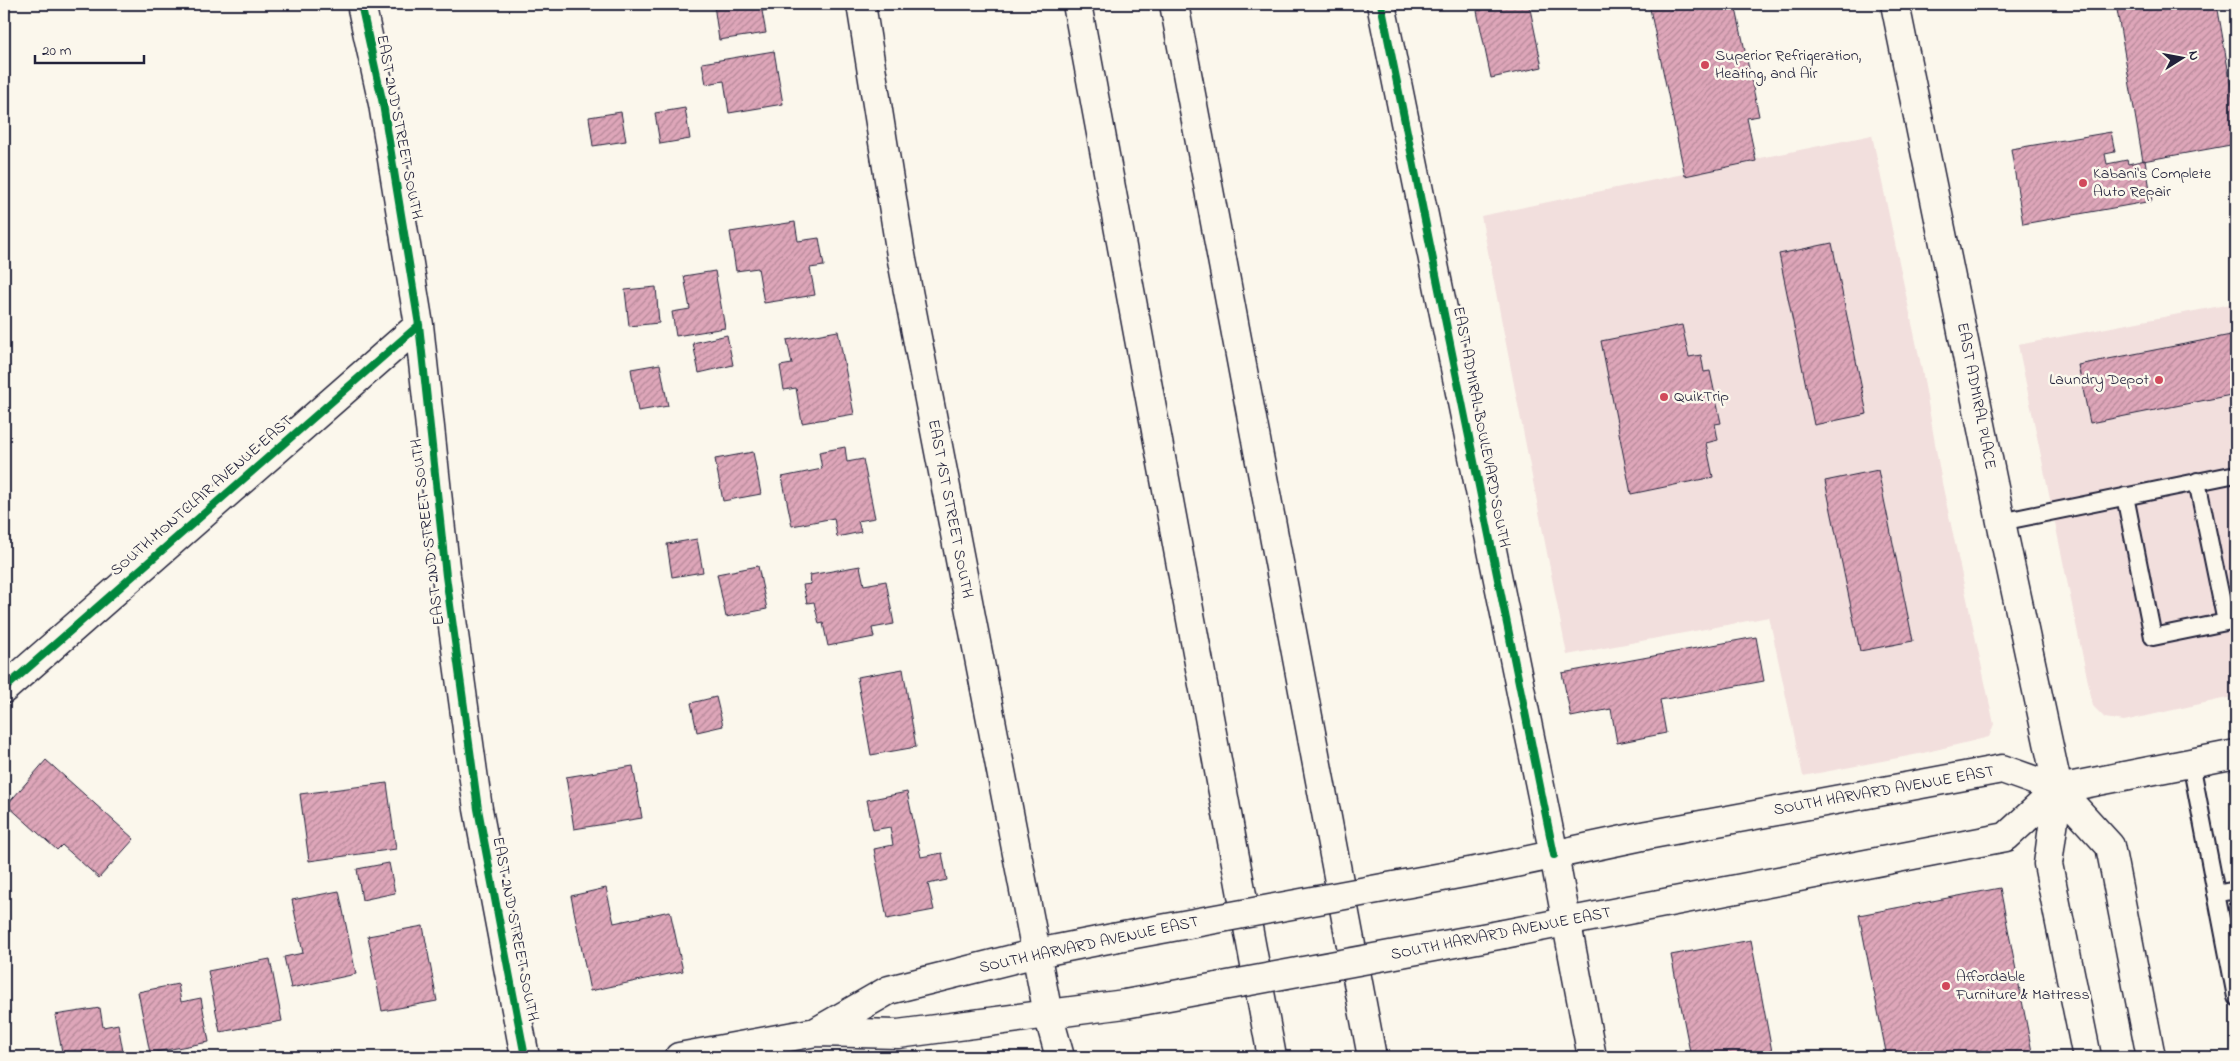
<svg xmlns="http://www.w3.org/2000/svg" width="2240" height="1061" viewBox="0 0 2240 1061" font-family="'Indie Flower',sans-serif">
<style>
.built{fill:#f2dfdd}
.building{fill:url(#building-hatch);stroke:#22223b}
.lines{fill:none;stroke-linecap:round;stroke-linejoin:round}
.lane-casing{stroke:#22223b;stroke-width:20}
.street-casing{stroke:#22223b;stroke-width:31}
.secondary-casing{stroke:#22223b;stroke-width:31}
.highway-casing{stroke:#22223b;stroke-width:31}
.lane{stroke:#fbf7ec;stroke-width:16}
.street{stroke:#fbf7ec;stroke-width:28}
.secondary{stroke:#fbf7ec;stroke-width:28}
.highway{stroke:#fbf7ec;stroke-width:28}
.secondary-bridge-casing{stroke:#22223b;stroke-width:31;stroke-linecap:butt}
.secondary-bridge{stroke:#fbf7ec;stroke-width:28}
.cycleway-casing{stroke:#fbf7ec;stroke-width:11}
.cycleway{stroke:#00873e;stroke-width:8}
.poi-dot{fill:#d1495b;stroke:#fbf7ec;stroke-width:2}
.labels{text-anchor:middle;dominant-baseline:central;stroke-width:5;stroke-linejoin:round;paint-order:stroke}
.poi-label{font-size:16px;fill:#22223b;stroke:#fbf7ec;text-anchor:start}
.street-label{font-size:16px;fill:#22223b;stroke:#fbf7ec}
</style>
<defs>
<pattern id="building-hatch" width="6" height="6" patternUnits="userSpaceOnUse" patternTransform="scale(1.25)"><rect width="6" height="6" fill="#dea6b9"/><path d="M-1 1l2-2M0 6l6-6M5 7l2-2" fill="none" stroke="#b48798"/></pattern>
</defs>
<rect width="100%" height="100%" fill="#fbf7ec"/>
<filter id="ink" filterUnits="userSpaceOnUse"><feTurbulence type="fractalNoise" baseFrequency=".02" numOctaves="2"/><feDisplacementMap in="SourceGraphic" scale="10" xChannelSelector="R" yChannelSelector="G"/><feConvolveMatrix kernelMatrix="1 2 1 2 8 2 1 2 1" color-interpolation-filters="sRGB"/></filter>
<g filter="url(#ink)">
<path class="built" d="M 1872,135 L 1923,375 L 1942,483 L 1994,724 L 1989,737 L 1919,754 L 1803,776 L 1769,617 L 1567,655 L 1481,216 Z
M 2236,303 L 2236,696 L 2124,721 L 2105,718 L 2093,706 L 2018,345 Z"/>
<path class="building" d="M 701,4 L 781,4 L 782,8 L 762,11 L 766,33 L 719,40 L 714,5 L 702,7 Z
M 1512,4 L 1529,4 L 1542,67 L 1491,78 L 1477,11 Z
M 1649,4 L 1735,4 L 1759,116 L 1747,118 L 1756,161 L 1685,176 Z
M 2116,4 L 2217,4 L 2236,116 L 2236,144 L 2143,161 Z
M 774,51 L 783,104 L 729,113 L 724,81 L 706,84 L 702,63 Z
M 685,108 L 690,139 L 660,144 L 655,113 Z
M 621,112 L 626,141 L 593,146 L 589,117 Z
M 2111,132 L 2115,152 L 2105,154 L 2107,164 L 2127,160 L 2128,164 L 2145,160 L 2152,201 L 2023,224 L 2011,149 Z
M 795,222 L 798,241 L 819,238 L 824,266 L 810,268 L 815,295 L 764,303 L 758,268 L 736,271 L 730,232 Z
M 1832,243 L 1867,414 L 1814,425 L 1779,254 Z
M 715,271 L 725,328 L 676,336 L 672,312 L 690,309 L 684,276 Z
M 656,287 L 659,323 L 629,326 L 625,290 Z
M 1682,325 L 1689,357 L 1701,355 L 1704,372 L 1710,371 L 1721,423 L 1715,424 L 1718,440 L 1706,443 L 1713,477 L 1631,494 L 1601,341 Z
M 838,331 L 854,414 L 802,423 L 796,388 L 784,390 L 780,366 L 792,364 L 787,340 Z
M 2236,334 L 2236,394 L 2090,423 L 2078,365 Z
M 727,335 L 733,365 L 699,373 L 693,343 Z
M 660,364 L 668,406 L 638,411 L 631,369 Z
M 845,447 L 847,462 L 863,459 L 875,518 L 858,521 L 861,532 L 837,537 L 834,518 L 792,526 L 782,477 L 822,469 L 819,452 Z
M 753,452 L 761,494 L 723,501 L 715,459 Z
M 1878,470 L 1913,641 L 1860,651 L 1825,481 Z
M 697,539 L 703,572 L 672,577 L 667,544 Z
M 758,566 L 767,609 L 726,617 L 717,574 Z
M 860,566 L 864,585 L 886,581 L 894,624 L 872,628 L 874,637 L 828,646 L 823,623 L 819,624 L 814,602 L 807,603 L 803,585 L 811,584 L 810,575 Z
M 1756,637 L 1764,681 L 1660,700 L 1666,733 L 1617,743 L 1611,709 L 1571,717 L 1562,673 Z
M 903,669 L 916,747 L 871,755 L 857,677 Z
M 716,697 L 723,726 L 697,732 L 691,703 Z
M 46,760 L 134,839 L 99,878 L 62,845 L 57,850 L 7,805 Z
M 633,766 L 642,818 L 574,829 L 566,777 Z
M 387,783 L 396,849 L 309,861 L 300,794 Z
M 907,792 L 921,857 L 942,853 L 947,880 L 928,884 L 934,910 L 887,919 L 874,849 L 893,845 L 890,827 L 873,830 L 867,800 Z
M 389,863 L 395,893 L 362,900 L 357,869 Z
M 606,888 L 614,923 L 670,911 L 683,971 L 590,991 L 571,896 Z
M 2000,888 L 2033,1057 L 1887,1057 L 1859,915 Z
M 339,891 L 356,974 L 291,988 L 284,957 L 303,953 L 292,900 Z
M 423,926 L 437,1001 L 382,1011 L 368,936 Z
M 1751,940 L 1773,1057 L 1691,1057 L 1671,955 Z
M 270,959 L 282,1021 L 220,1032 L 208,971 Z
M 178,984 L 181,1002 L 201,998 L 209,1042 L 150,1053 L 138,992 Z
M 100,1008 L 103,1027 L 118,1024 L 124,1057 L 63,1057 L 55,1015 Z"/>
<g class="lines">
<g class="lane-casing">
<path id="lane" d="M 2197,481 L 2226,622
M 2125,496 L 2153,637 L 2236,620
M 2001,522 L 2236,474
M 2191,763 L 2236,997
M 2216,894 L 2236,890"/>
</g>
<g class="street-casing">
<path id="street" d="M 361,4 L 383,104 L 419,325 L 446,576 L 478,809 L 525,1057
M 1381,4 L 1554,855
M 4,689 L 419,325"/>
</g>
<g class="secondary-casing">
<path id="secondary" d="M 861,4 L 901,255 L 1048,1014
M 1895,4 L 2001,522 L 2058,789 L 2048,864 L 2087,1057
M 2058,789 L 2236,754
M 1491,868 L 1647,835 L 2002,769 L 2058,789 L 2110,846 L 2151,1057
M 1504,934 L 2006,837 L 2058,789
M 816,1032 L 889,990 L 1037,953 L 1113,938
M 679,1057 L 816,1032 L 898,1034 L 1125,1004"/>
</g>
<g class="highway-casing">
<path id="highway" d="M 1077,4 L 1272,1057
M 1174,4 L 1372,1057
M 1554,855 L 1592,1057
M 1048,1014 L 1060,1057"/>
</g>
<use href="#lane" class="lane"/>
<use href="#street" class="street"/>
<use href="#secondary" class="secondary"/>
<use href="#highway" class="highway"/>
<g class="secondary-bridge-casing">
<path id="secondary-bridge" d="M 1113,938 L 1491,868
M 1125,1004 L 1504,934"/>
</g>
<use href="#secondary-bridge" class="secondary-bridge"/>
<g class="cycleway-casing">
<path id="cycleway" d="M 361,4 L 383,104 L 419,325 L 446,576 L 478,809 L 525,1057
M 1381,4 L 1554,855
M 4,689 L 419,325"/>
</g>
<use href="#cycleway" class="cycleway"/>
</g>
</g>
<g class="poi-dot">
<circle cx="1705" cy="65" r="5"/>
<circle cx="2083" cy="183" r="5"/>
<circle cx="2159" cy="380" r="5"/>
<circle cx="1664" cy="397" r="5"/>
<circle cx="1946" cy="986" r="5"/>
</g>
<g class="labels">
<g class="poi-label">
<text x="1715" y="56">Superior Refrigeration,<tspan x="1715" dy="18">Heating, and Air</tspan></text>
<text x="2093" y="174">Kabani's Complete<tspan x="2093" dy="18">Auto Repair</tspan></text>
<text x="2149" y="380" text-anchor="end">Laundry Depot</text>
<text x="1674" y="397">QuikTrip</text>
<text x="1956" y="977">Affordable<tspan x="1956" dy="18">Furniture &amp; Mattress</tspan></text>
</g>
<g class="street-label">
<text transform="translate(399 127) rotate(79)">EAST 2ND STREET SOUTH</text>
<text transform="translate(1976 396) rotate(79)">EAST ADMIRAL PLACE</text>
<text transform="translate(1481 427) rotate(79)">EAST ADMIRAL BOULEVARD SOUTH</text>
<text transform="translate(202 496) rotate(-41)">SOUTH MONTCLAIR AVENUE EAST</text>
<text transform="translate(950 509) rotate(79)">EAST 1ST STREET SOUTH</text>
<text transform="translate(428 532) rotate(-97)">EAST 2ND STREET SOUTH</text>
<text transform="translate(1884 791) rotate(-10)">SOUTH HARVARD AVENUE EAST</text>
<text transform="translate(515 929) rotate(79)">EAST 2ND STREET SOUTH</text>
<text transform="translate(1501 934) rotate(-11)">SOUTH HARVARD AVENUE EAST</text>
<text transform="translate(1089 945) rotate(-12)">SOUTH HARVARD AVENUE EAST</text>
</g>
</g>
<rect width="2240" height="1061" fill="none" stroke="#fbf7ec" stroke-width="20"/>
<rect x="10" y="10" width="2220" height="1041" fill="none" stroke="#22223b" stroke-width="2" filter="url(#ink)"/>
<g transform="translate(2182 58) rotate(79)" stroke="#fbf7ec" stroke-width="4" paint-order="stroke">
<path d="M0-4L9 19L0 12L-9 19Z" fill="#22223b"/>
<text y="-8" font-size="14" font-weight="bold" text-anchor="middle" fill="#22223b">N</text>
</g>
<path d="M35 55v8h109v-8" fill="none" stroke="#22223b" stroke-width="2.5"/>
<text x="42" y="55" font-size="15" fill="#22223b" stroke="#fbf7ec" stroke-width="4" paint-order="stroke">20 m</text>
</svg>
